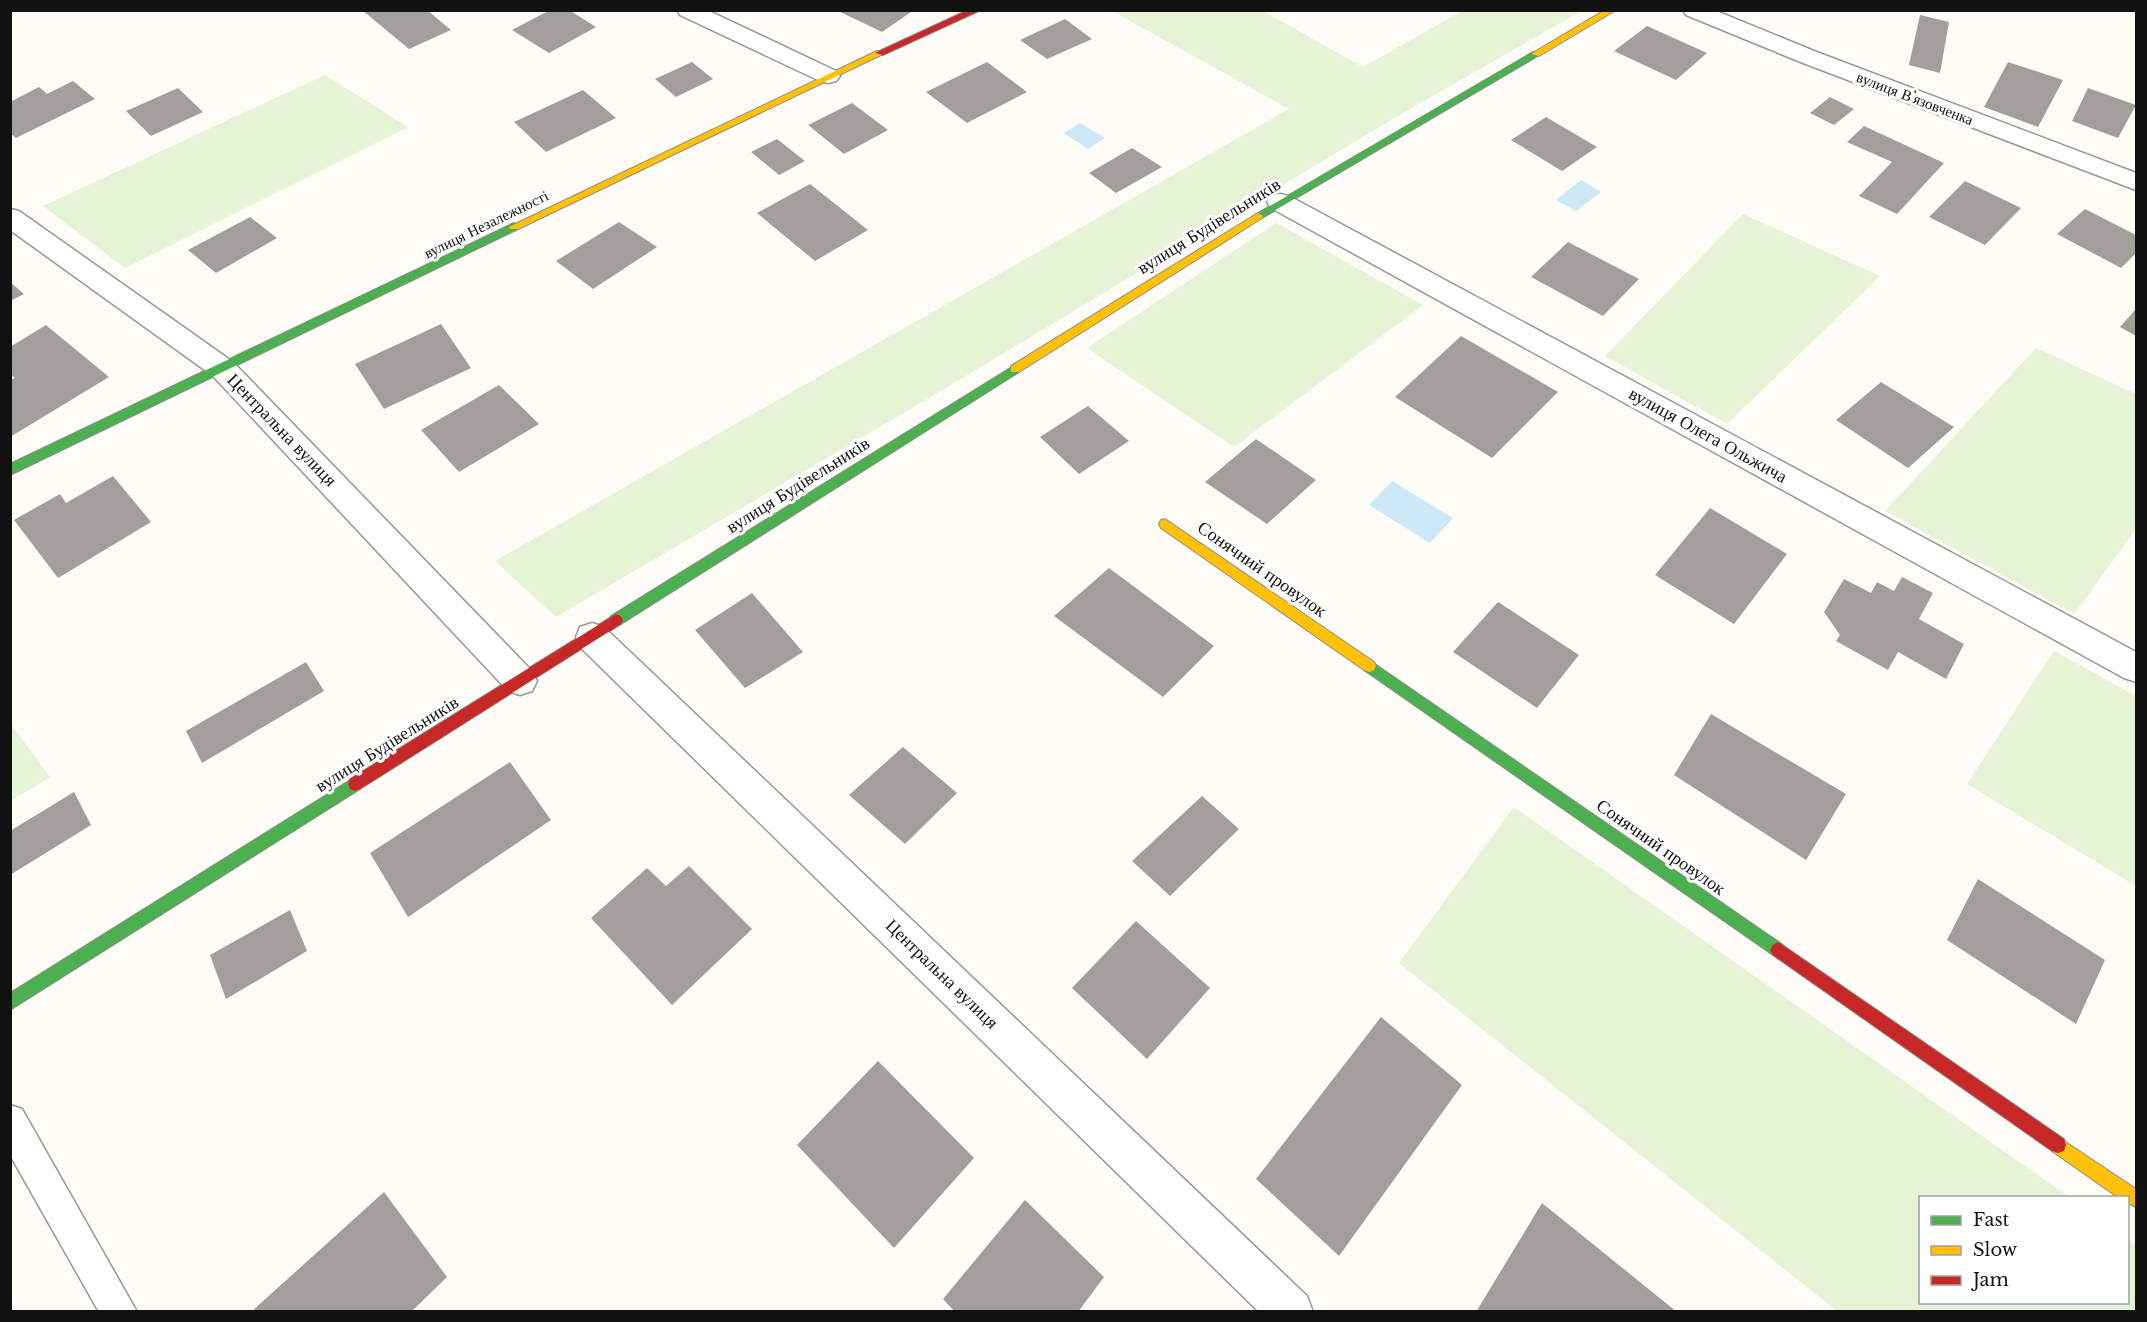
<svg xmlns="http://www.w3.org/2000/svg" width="2147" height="1322" viewBox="0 0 2147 1322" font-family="'Libre Baskerville',serif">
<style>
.green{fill:#e7f3d7}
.water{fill:#cde8f7}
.building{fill:#a19f9c}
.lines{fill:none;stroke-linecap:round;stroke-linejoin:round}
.lane-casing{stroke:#979795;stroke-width:3}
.street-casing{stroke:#979795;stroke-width:3}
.fast-casing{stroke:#8e8d8b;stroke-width:2}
.slow-casing{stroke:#8e8d8b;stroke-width:2}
.jam-casing{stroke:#8e8d8b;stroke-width:2}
.lane{fill:#fffffe;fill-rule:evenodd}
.street{fill:#fffffe;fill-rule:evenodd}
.fast{fill:#4caf50;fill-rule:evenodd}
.slow{fill:#ffc107;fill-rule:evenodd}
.jam{fill:#c62828;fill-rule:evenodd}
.labels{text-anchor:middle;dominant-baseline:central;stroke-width:6;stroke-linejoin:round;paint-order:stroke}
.far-street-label{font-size:15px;fill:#111;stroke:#fff}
.street-label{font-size:18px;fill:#111;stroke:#fff}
</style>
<rect width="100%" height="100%" fill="#fdfcf7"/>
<path class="green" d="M 1112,11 L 1263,11 L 1363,67 L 1462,11 L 1581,11 L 1396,117 L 929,398 L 556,617 L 495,561 L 1289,109 Z
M 325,75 L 408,127 L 125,268 L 43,206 Z
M 1743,214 L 1880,276 L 1727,424 L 1605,356 Z
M 1276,223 L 1423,305 L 1234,447 L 1087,348 Z
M 2036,348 L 2136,394 L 2136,529 L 2074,614 L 1885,511 Z
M 2054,651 L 2136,696 L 2136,886 L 1967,784 Z
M 11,724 L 50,777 L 11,801 Z
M 1514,807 L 2069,1197 L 1920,1198 L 1920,1302 L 2128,1302 L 2128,1239 L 2136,1245 L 2136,1311 L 1837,1311 L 1399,963 Z"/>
<path class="water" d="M 1080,123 L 1105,138 L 1088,149 L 1064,133 Z
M 1581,180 L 1601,192 L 1576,211 L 1556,200 Z
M 1392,481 L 1453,518 L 1430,543 L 1369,505 Z"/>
<path class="building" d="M 362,10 L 427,10 L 451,30 L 409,49 Z
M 550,10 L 569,10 L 596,27 L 549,53 L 512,30 Z
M 836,10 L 914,10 L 882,32 Z
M 1920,15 L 1949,22 L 1940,73 L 1909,65 Z
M 1065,19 L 1092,39 L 1047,59 L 1020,40 Z
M 1647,26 L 1707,53 L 1676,80 L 1614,51 Z
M 692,62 L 713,79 L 676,97 L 655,79 Z
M 987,62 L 1027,92 L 967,123 L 926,92 Z
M 2008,62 L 2063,80 L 2038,127 L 1984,107 Z
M 73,81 L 95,99 L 16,138 L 10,133 L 10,102 L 39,87 L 47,94 Z
M 178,88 L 203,112 L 151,136 L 126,111 Z
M 2088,88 L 2136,105 L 2118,138 L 2072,121 Z
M 583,90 L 616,118 L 546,152 L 514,122 Z
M 1830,97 L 1854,109 L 1834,125 L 1810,113 Z
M 852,103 L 888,130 L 844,154 L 808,125 Z
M 1546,117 L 1597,147 L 1562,171 L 1511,140 Z
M 1864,126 L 1944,163 L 1897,214 L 1859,196 L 1892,162 L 1847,142 Z
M 777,139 L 805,161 L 779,175 L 751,152 Z
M 1132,148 L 1162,167 L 1116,193 L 1089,173 Z
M 1965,181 L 2021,208 L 1985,245 L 1929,217 Z
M 810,184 L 868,230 L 815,261 L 757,213 Z
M 2085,209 L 2136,235 L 2136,253 L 2121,268 L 2057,234 Z
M 250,217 L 277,238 L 216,273 L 188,250 Z
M 619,222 L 657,247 L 593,289 L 556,261 Z
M 1568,242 L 1639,279 L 1603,316 L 1531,277 Z
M 10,282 L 24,294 L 10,301 Z
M 2136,309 L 2136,336 L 2120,327 Z
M 441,324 L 471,368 L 384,409 L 355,364 Z
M 46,325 L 109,377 L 10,437 L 10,380 L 15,378 L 10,374 L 10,347 Z
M 1461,336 L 1558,392 L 1492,458 L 1395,397 Z
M 1881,382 L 1954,427 L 1908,468 L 1836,420 Z
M 499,385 L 539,424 L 459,472 L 421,430 Z
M 1088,406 L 1129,441 L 1079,474 L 1040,437 Z
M 1256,439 L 1316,480 L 1267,524 L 1205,482 Z
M 113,476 L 151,522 L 58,578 L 14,520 L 60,494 L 66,503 Z
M 1710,508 L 1787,554 L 1734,624 L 1655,575 Z
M 1109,568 L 1214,646 L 1163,697 L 1054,616 Z
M 1902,577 L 1933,593 L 1919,619 L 1964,644 L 1946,679 L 1898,652 L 1888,670 L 1836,641 L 1840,635 L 1824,612 L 1844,579 L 1871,593 L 1877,582 L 1894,591 Z
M 752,593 L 803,652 L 745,688 L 695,630 Z
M 1498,602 L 1579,655 L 1537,708 L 1453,652 Z
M 306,662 L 324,691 L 202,763 L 186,731 Z
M 1711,714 L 1846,794 L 1806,860 L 1674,775 Z
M 903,747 L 957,793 L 905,844 L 849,795 Z
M 510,762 L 551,820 L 408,917 L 370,853 Z
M 74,792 L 91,825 L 10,875 L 10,831 Z
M 1202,796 L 1239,829 L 1170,896 L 1132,861 Z
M 689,866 L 752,929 L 672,1005 L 591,918 L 647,868 L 666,886 Z
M 1978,879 L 2105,960 L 2076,1024 L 1947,940 Z
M 290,910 L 307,951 L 226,999 L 210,955 Z
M 1136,921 L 1210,988 L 1147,1059 L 1072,988 Z
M 1381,1017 L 1462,1085 L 1339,1256 L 1256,1179 Z
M 878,1061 L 974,1158 L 894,1248 L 797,1145 Z
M 384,1192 L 447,1277 L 411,1312 L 251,1312 Z
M 1025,1200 L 1104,1277 L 1078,1312 L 955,1312 L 943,1299 Z
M 1542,1203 L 1677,1312 L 1476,1312 Z"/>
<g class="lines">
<g class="lane-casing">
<path id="lane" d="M 10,1105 L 22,1109 L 137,1312 L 99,1312 L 10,1155 Z"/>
</g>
<g class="street-casing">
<path id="street" d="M 677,10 L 707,10 L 836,71 L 840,76 L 836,81 L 828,83 L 820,81 L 680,15 Z
M 1683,10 L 1714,10 L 1814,51 L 2136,173 L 2136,190 L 1798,61 L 1686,15 Z
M 1280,194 L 1289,196 L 2136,652 L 2136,682 L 2124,678 L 1271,208 L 1267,202 L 1271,196 Z
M 10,209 L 19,211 L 233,362 L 532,671 L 537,681 L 532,691 L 520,695 L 508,691 L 213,376 L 10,230 Z
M 592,623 L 604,627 L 1307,1296 L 1313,1312 L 1259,1312 L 580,647 L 576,637 L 580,627 Z"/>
</g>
<g class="fast-casing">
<path id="fast" d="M 1533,52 L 1541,54 L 1262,218 L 1254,218 L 1253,216 Z
M 514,223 L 519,227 L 518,229 L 10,475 L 10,464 Z
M 1015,365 L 1021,369 L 1019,372 L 621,624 L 611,624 L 609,620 L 611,616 Z
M 1369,660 L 1783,945 L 1786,950 L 1783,955 L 1778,958 L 1773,955 L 1364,670 L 1362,666 L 1364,662 Z
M 355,777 L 360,779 L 362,784 L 360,789 L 10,1010 L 10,993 Z"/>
</g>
<g class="slow-casing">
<path id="slow" d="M 1605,10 L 1616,10 L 1539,56 L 1531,54 Z
M 877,51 L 885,53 L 518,229 L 510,229 L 509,227 Z
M 1258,213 L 1263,216 L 1262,218 L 1019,372 L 1011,372 L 1011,366 Z
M 1165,519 L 1374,662 L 1376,666 L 1374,670 L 1369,672 L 1364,670 L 1161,528 L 1159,524 L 1161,520 Z
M 2058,1137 L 2136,1189 L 2136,1207 L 2128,1203 L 2128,1198 L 2119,1198 L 2052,1151 L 2050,1145 L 2052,1139 Z"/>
</g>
<g class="jam-casing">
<path id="jam" d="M 968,10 L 981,10 L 883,55 L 875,53 Z
M 616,614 L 621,616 L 623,620 L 621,624 L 360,789 L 355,791 L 350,789 L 348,784 L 350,779 Z
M 1778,942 L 2064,1139 L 2066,1145 L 2064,1151 L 2058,1153 L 2052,1151 L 1773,955 L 1770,950 L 1773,945 Z"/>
</g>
<use href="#lane" class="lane"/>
<use href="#street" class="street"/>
<use href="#fast" class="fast"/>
<use href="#slow" class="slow"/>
<use href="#jam" class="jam"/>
</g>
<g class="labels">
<g class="far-street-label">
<text transform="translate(1915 98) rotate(21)">вулиця Вʼязовченка</text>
<text transform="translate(486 224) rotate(-26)">вулиця Незалежності</text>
</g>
<g class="street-label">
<text transform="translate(1209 226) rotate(-32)">вулиця Будівельників</text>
<text transform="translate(282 430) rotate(46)">Центральна вулиця</text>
<text transform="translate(1708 435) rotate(29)">вулиця Олега Ольжича</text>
<text transform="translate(798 485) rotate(-32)">вулиця Будівельників</text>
<text transform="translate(1262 569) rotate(35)">Сонячний провулок</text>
<text transform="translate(387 744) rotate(-32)">вулиця Будівельників</text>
<text transform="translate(1661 847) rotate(35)">Сонячний провулок</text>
<text transform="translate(942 974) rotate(44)">Центральна вулиця</text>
</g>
</g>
<rect width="2147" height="1322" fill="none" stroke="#111111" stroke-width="24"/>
<rect x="1919" y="1196" width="210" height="108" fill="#ffffff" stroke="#a0a0a0" stroke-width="1.5"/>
<rect x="1931" y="1216" width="30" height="9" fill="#4caf50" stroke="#a0a0a0" stroke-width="1.5"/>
<text x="1973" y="1226" font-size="18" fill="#111111">Fast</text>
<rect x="1931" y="1246" width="30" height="9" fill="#ffc107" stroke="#a0a0a0" stroke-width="1.5"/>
<text x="1973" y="1256" font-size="18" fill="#111111">Slow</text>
<rect x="1931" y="1276" width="30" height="9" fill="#c62828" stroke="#a0a0a0" stroke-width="1.5"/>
<text x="1973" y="1286" font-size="18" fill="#111111">Jam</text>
</svg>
